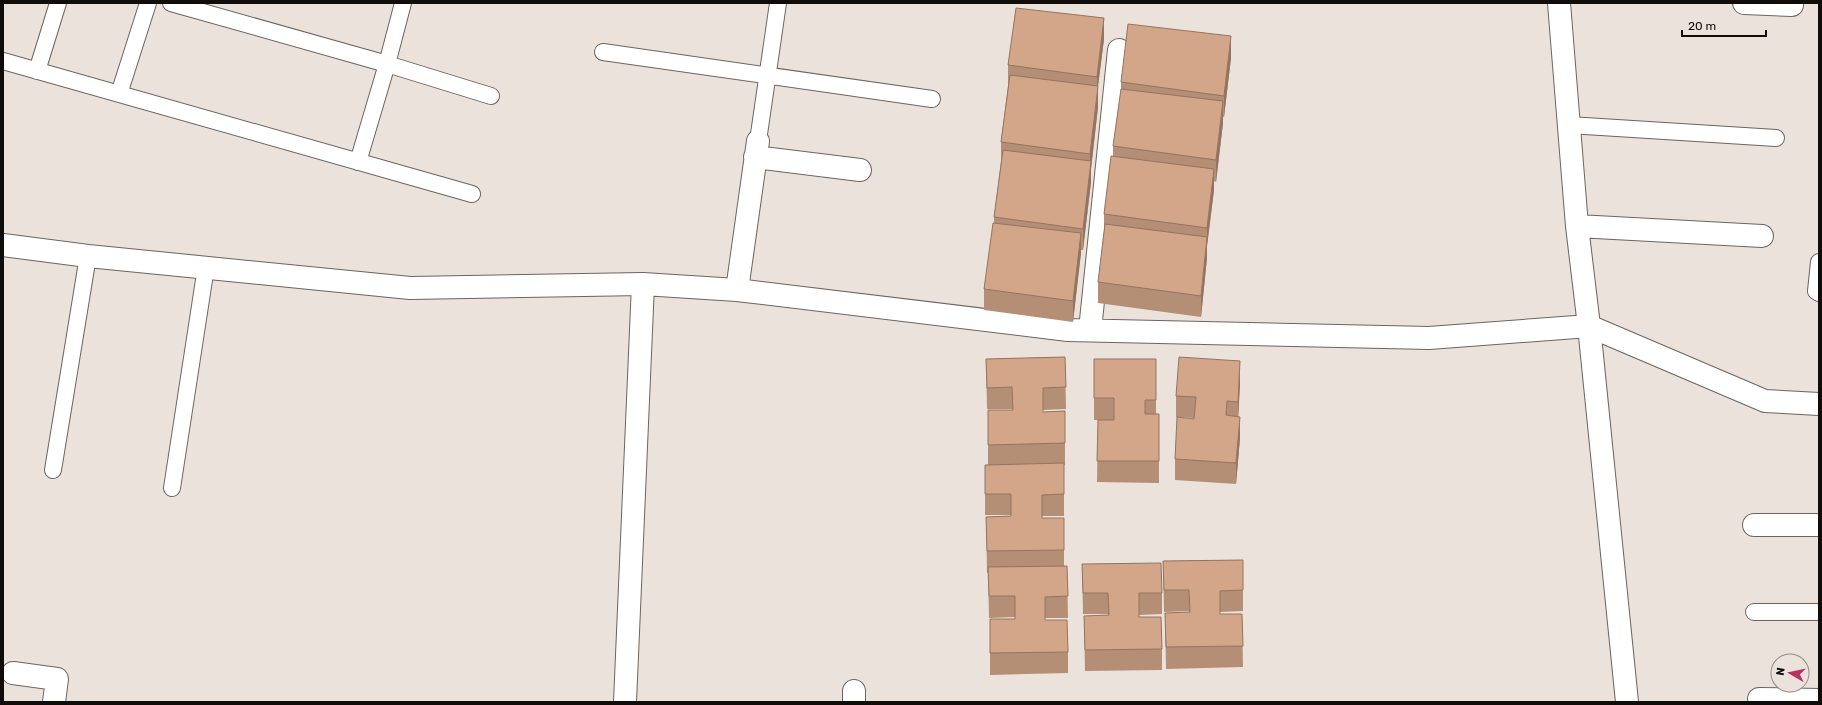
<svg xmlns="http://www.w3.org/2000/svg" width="1822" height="705" viewBox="0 0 1822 705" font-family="Rubik,sans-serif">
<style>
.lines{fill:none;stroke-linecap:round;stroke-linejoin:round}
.service-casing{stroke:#6c645f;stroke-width:18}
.minor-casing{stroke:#6c645f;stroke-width:24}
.service{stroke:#fff;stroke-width:16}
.minor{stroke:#fff;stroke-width:22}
.wall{fill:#b58e76}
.shaded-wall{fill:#947460}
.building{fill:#d3a589;stroke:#947460}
</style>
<rect width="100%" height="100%" fill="#ece2dc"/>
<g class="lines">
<g class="service-casing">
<path id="service" d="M 171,3 L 387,64 L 491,96
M 603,52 L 932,99
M 3,61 L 472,194
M 37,71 L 58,3
M 119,94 L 148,3
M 1569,125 L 1776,138
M 758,141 L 778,3
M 358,162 L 387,64 L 403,3
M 1819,262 L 1816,291 L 1819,293
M 53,470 L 88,256
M 172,488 L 206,267
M 1754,612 L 1819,612"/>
</g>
<g class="minor-casing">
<path id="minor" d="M 1744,3 L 1792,5
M 755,157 L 860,170
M 1577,226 L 1762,236
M 3,245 L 88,256 L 410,288 L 643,284 L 737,290 L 1068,330 L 1429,338 L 1589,326 L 1577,226 L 1559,3
M 737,290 L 758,141
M 1090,330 L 1119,50
M 1754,525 L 1819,525
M 13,673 L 57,679 L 54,702
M 854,691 L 854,702
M 1759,699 L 1819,700
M 625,702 L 643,284
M 1627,702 L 1589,326 L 1765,401 L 1819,404"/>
</g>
<use href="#service" class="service"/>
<use href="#minor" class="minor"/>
</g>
<path class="wall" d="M 1104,39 L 1098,86 L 1098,107 L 1091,169 L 1091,182 L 1083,250 L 1081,250 L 1073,322 L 984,310 L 984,289 L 994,223 L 994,217 L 1001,162 L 1001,142 L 1008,86 L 1008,65 Z
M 1231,58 L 1224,117 L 1223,117 L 1223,123 L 1216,182 L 1214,181 L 1214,190 L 1207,246 L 1207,258 L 1201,317 L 1098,303 L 1098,282 L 1104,230 L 1104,214 L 1113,156 L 1113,146 L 1121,89 L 1121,82 Z
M 1065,357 L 1066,409 L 1043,410 L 1043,412 L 1065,411 L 1065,465 L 1064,465 L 1064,516 L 1042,516 L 1042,518 L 1064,518 L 1064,566 L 1067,566 L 1068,618 L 1045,618 L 1045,620 L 1068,652 L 1068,673 L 990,675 L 990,619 L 1015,619 L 1015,617 L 989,618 L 988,573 L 987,573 L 986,517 L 1011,516 L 1011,515 L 985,515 L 985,465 L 988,465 L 988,410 L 1012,410 L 1012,409 L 987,409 L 986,359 Z
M 1094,359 L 1156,359 L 1156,414 L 1159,414 L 1159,483 L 1097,482 L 1098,420 L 1112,420 L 1094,420 Z
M 1240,383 L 1238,417 L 1240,438 L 1236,484 L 1175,480 L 1175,459 L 1194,418 L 1176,417 L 1176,396 Z
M 1243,560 L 1243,611 L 1220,612 L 1220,614 L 1242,614 L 1243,667 L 1166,669 L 1165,613 L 1189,612 L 1189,611 L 1164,612 L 1163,561 Z
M 1082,564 L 1162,593 L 1162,614 L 1139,615 L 1139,617 L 1162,649 L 1162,670 L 1085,671 L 1084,616 L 1108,615 L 1108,614 L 1083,614 Z"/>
<path class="shaded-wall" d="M 1104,18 L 1104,39 L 1098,86 L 1098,107 L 1091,169 L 1091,182 L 1083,250 L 1083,229 L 1090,167 L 1090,154 L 1097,97 L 1097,77 Z
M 1231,36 L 1231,58 L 1224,117 L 1224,96 Z
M 1223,101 L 1223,123 L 1216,182 L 1216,160 Z
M 1214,169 L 1214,190 L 1207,246 L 1207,258 L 1201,317 L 1201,296 L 1207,240 L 1207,228 Z
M 1081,233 L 1081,254 L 1073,322 L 1073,301 Z
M 1240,361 L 1240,383 L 1238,423 L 1238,402 Z
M 1227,401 L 1227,422 L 1226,415 Z
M 1240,417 L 1240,438 L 1236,484 L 1236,463 Z"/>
<path class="building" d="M 1016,8 L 1104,18 L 1097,77 L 1008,65 Z
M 1128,24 L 1231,36 L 1224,96 L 1121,82 Z
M 1010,75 L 1098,86 L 1090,154 L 1001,142 Z
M 1121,89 L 1223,101 L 1216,160 L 1113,146 Z
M 1003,150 L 1091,161 L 1083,229 L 994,217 Z
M 1111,156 L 1214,169 L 1207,228 L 1104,214 Z
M 993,223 L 1081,233 L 1073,301 L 984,289 Z
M 1105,224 L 1207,237 L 1201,296 L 1098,282 Z
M 1065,357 L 1066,387 L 1043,388 L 1043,412 L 1065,411 L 1065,443 L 988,445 L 988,410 L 1013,410 L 1012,387 L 987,388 L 986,359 Z
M 1179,357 L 1240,361 L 1238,402 L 1227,401 L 1226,415 L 1240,417 L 1236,463 L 1175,459 L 1177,417 L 1194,419 L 1196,397 L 1176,396 Z
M 1094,359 L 1156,359 L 1156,400 L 1145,400 L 1145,414 L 1159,414 L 1159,461 L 1097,461 L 1098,420 L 1114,420 L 1114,398 L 1094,398 Z
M 1064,463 L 1064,494 L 1042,495 L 1042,518 L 1064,518 L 1064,550 L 987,551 L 986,517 L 1011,516 L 1011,494 L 985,494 L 985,465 Z
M 1243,560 L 1243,590 L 1220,591 L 1220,614 L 1242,614 L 1243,646 L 1166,647 L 1165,613 L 1190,612 L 1189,590 L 1164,590 L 1163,561 Z
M 1161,563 L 1162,593 L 1139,593 L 1139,617 L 1161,617 L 1162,649 L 1085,650 L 1084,616 L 1109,615 L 1108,593 L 1083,593 L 1082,564 Z
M 1067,566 L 1068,596 L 1045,597 L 1045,620 L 1067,620 L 1068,652 L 990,653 L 990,619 L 1015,619 L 1015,596 L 989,596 L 988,567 Z"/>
<rect width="1822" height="705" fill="none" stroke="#100c0a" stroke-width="8"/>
<g transform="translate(1790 673) rotate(279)"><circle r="19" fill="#ece2dc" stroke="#948c88"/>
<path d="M0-3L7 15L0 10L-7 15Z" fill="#bb2f65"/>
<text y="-6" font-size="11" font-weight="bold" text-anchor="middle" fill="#100c0a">N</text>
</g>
<path d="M1682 30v6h84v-6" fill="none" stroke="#100c0a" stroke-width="2"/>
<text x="1688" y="30" font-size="12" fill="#100c0a" stroke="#ece2dc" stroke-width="3" paint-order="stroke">20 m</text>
</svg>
